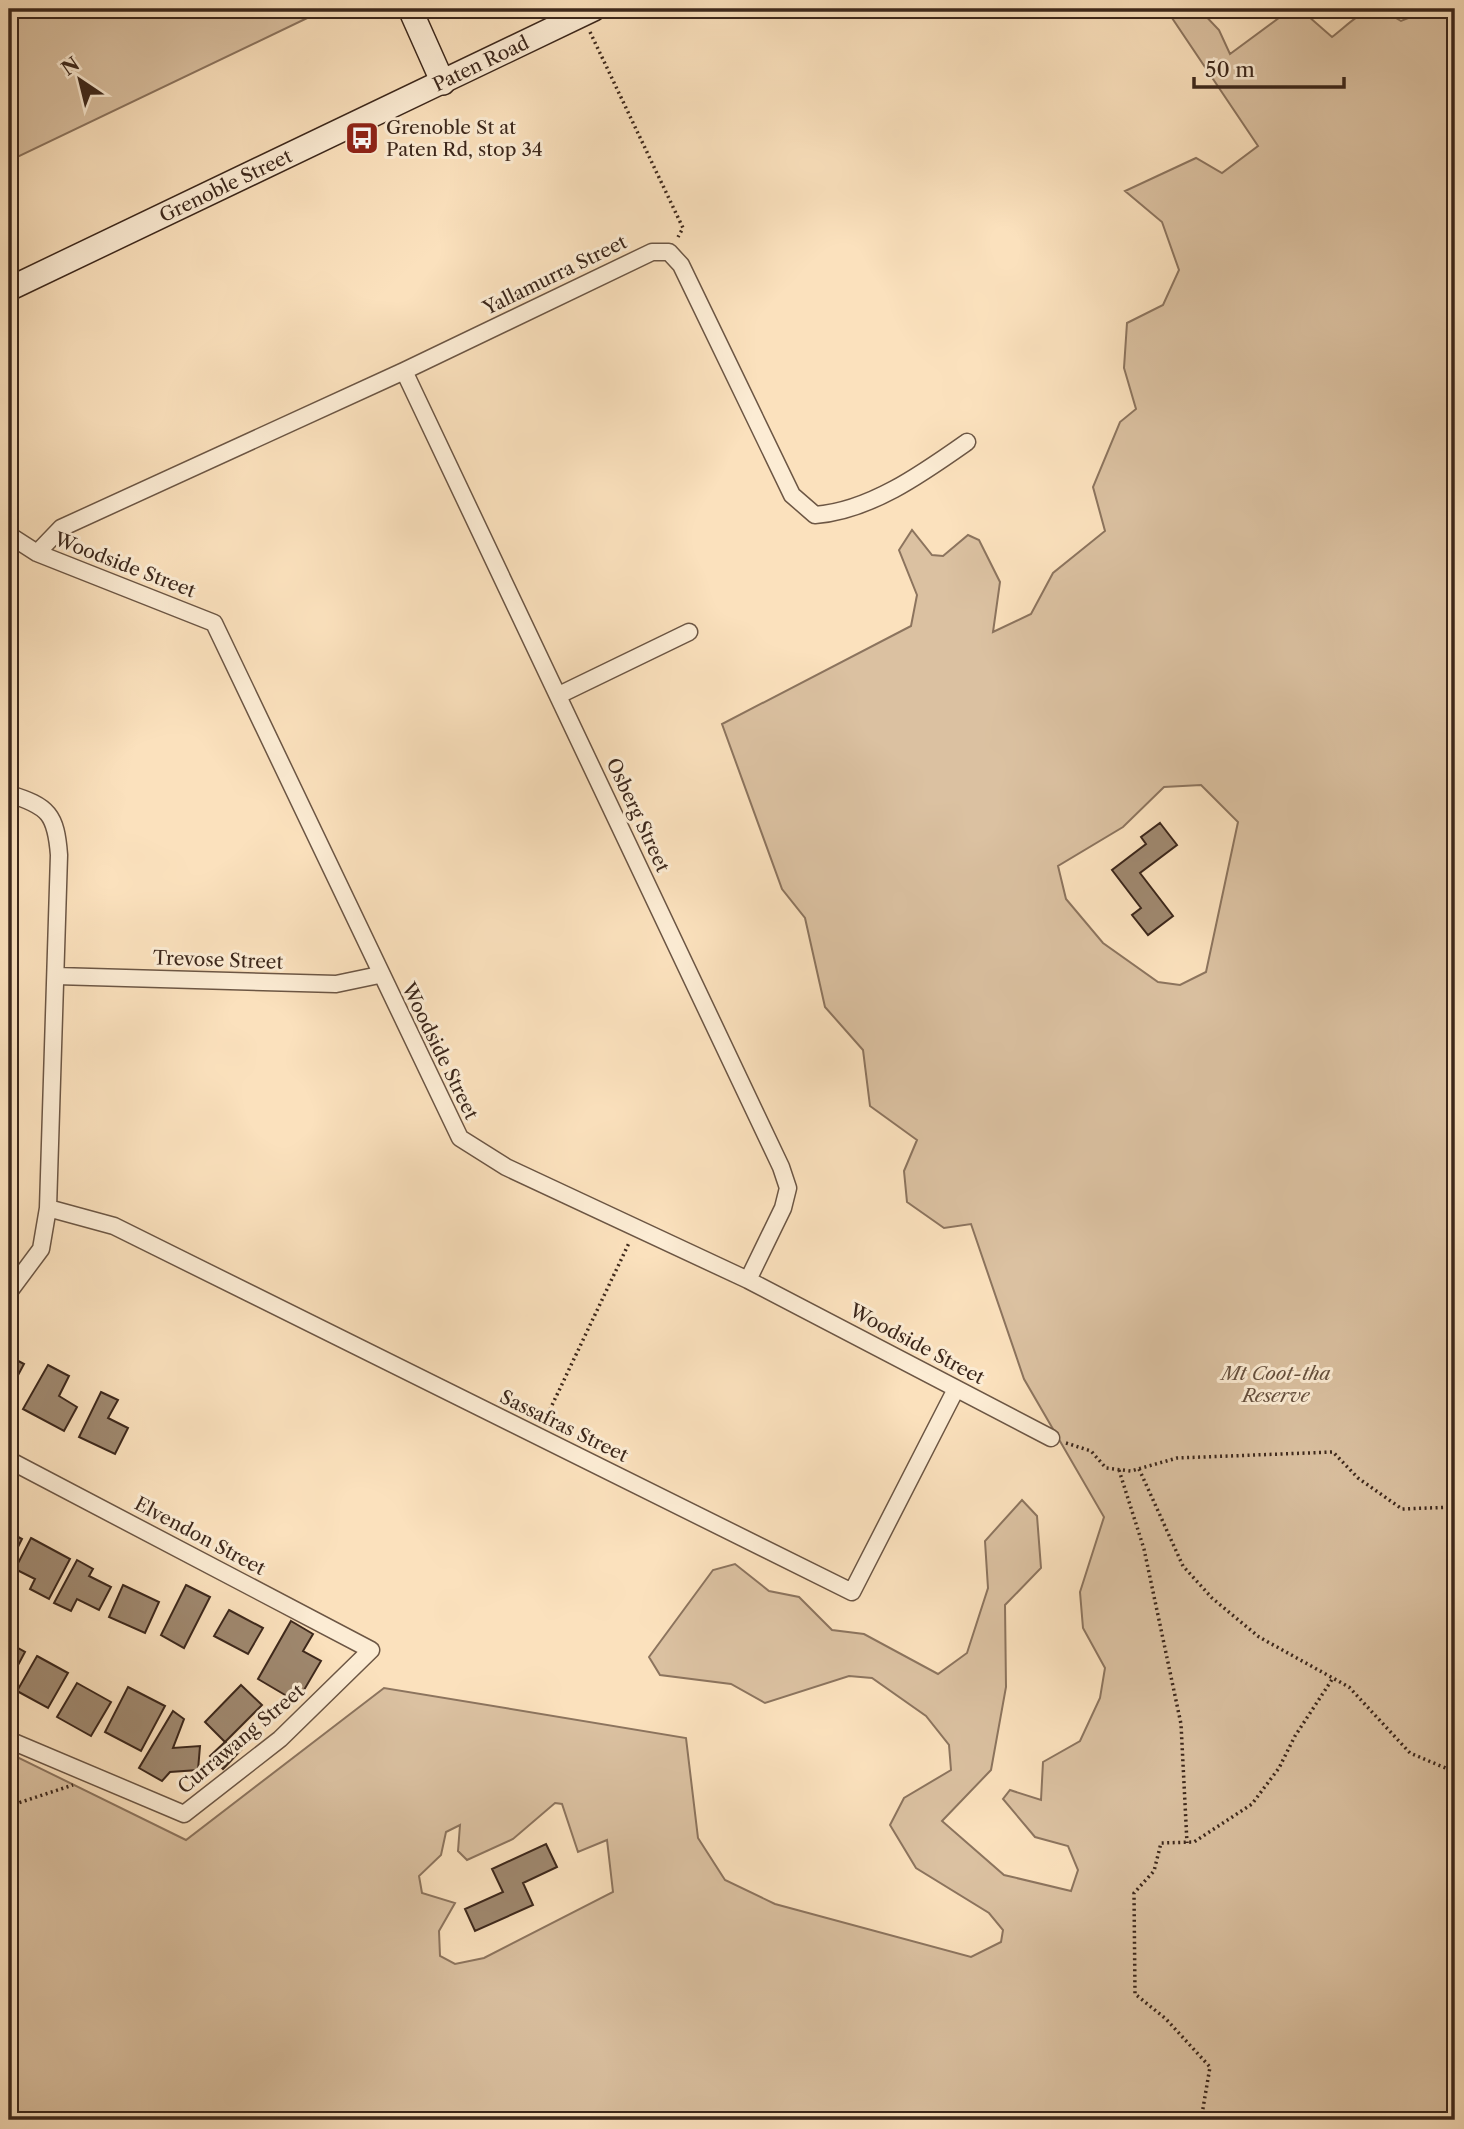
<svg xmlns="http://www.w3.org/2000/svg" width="1464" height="2129" viewBox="0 0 1464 2129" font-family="'Libre Caslon Text',serif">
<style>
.green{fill:#dbc1a1;stroke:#8c745e;stroke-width:2;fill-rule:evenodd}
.building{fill:#9f886f;stroke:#3c271b;stroke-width:2}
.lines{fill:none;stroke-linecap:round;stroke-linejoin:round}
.street-casing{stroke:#6c5644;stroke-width:19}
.secondary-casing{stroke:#3c271b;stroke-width:26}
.path{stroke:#3c271b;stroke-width:3.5;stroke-dasharray:2 3.5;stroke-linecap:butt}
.street{stroke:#fcecd4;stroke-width:16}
.secondary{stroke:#fcecd4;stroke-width:23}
.labels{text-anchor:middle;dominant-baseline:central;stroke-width:6;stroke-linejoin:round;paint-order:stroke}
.street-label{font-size:19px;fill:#3c271b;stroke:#fcecd4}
.poi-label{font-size:19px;fill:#3c271b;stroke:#fcecd4;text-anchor:start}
.park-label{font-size:19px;font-style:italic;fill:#644e3c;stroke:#fcecd4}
</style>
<rect width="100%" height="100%" fill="#fbe1bd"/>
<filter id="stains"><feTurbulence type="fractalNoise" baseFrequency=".00286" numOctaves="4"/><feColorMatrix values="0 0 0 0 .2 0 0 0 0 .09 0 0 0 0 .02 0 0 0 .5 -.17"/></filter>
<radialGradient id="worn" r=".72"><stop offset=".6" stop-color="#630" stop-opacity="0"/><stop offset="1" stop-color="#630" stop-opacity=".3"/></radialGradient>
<path class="green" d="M 9,9 L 326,9 L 9,161 Z
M 1166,9 L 1199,9 L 1219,30 L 1230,54 L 1291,9 L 1300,9 L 1332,37 C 1360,15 1368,0 1401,21 L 1431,9 L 1455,9 L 1455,2120 L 9,2120 L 9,1753 L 186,1840 L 384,1688 L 686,1738 L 698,1838 L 725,1880 L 775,1904 L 971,1957 L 1001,1942 L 1003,1930 L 989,1913 L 916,1868 L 890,1825 L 904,1798 L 951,1770 L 949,1745 L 926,1716 L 872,1678 L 849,1676 L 765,1703 L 731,1684 L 660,1675 L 649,1657 L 713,1570 L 735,1564 L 769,1591 L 799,1597 L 832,1630 L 864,1634 L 938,1674 L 967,1653 L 988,1588 L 985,1541 L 1022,1500 L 1037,1516 L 1041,1568 L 1005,1605 L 1006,1687 L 991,1770 L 942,1821 L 1004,1875 L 1071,1891 L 1078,1870 L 1068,1846 L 1035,1837 L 1003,1799 L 1010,1790 L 1041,1800 L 1043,1762 L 1080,1741 L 1100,1698 L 1105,1668 L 1083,1628 L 1080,1592 L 1104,1517 L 1024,1379 L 971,1224 L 944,1228 L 907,1202 L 904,1171 L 917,1140 L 870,1106 L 863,1050 L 825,1007 L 805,918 L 782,889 L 722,724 L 911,626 L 917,595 L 899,550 L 912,530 L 932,555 L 943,556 L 968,535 L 979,540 L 1000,582 L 993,632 L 1031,614 L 1053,573 L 1105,531 L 1093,487 L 1120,422 L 1136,409 L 1124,368 L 1127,323 L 1163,305 L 1179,270 L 1162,222 L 1125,191 L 1196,158 L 1222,173 L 1258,146 ZM 1201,785 L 1238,822 L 1206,972 L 1180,985 L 1158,982 L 1103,943 L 1066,899 L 1058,866 L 1123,827 L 1164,787 ZM 555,1803 L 562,1804 L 578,1852 L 607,1840 L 613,1892 L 484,1958 L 455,1964 L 440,1956 L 439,1931 L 455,1903 L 422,1893 L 419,1876 L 441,1855 L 446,1832 L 460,1825 L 458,1851 L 467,1860 L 513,1839 Z"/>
<path class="building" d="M 1160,823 L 1177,845 L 1140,873 L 1173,916 L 1148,935 L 1132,915 L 1141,908 L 1112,870 L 1146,844 L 1141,837 Z
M 9,1356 L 24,1364 L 9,1392 Z
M 48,1365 L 69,1376 L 59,1396 L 77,1407 L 64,1431 L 23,1409 Z
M 101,1392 L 118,1400 L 108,1418 L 128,1428 L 115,1454 L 79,1437 Z
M 9,1532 L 22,1539 L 9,1565 Z
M 31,1538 L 70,1559 L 49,1599 L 30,1589 L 35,1579 L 15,1569 Z
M 77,1560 L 93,1569 L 89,1576 L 111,1587 L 99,1610 L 77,1599 L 71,1611 L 54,1603 Z
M 123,1585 L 159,1602 L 145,1633 L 109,1617 Z
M 186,1585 L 210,1597 L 184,1648 L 161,1635 Z
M 229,1610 L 263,1628 L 248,1654 L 214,1636 Z
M 291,1621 L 313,1634 L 303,1651 L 321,1661 L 297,1702 L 258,1679 Z
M 9,1643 L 25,1652 L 9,1682 Z
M 37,1656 L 68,1673 L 48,1708 L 17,1691 Z
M 77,1683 L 111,1702 L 91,1736 L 57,1717 Z
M 241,1685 L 262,1705 L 225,1742 L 205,1722 Z
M 128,1687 L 165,1706 L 141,1751 L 105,1732 Z
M 173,1711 L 184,1719 L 173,1748 L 200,1746 L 198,1770 L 170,1772 L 162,1781 L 139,1768 Z
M 225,1742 L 241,1750 L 223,1769 L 210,1756 Z
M 546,1844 L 557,1867 L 523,1883 L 533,1905 L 475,1931 L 465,1909 L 503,1892 L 492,1869 Z"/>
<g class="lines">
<g class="street-casing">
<path id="street" d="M 404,371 L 781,1167 L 788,1188 L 783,1208 L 748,1280
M 9,535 L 37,553 L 214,623 L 460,1138 L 506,1167 L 748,1280 L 1051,1438
M 37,553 L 61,528 L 404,371 L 652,252 L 669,252 L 681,265 L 792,495 L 815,515 C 870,511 923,473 967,442
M 559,695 L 689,632
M 9,794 C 49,806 56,815 59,855 L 48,1208 L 41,1249 L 9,1292
M 56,976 L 336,984 L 379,975
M 48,1208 L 114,1226 L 852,1592 L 956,1389
M 9,1460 L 371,1650 L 280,1739 L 184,1814 L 9,1740"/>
</g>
<g class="secondary-casing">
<g id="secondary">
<path d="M 410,9 L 443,83"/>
<path id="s1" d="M 9,289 L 594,9"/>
</g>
</g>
<path class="path" d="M 590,32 L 683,228 L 678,237
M 545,1420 L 629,1243
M 1066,1443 L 1091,1451 L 1106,1468 L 1131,1471 L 1177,1458 L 1333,1452 L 1358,1478 L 1402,1509 L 1455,1507
M 1139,1469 L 1183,1566 L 1212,1598 L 1259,1637 L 1349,1687 L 1410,1753 L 1455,1772
M 1119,1470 L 1144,1549 L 1181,1724 L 1187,1843
M 9,1806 L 73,1785
M 1201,2120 L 1210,2067 L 1166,2019 L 1135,1994 L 1134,1893 L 1154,1871 L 1161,1843 L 1194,1842 L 1252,1804 L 1279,1768 L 1295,1736 L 1333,1678"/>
<use href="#street" class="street"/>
<use href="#secondary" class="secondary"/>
</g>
<defs>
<g id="bus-square" transform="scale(1.75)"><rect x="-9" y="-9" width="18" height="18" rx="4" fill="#8f2418" stroke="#fcecd4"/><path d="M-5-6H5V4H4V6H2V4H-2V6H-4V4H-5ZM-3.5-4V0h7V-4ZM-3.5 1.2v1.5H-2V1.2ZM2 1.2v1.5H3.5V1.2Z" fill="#fff"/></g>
</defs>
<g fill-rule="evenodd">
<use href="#bus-square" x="362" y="138"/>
</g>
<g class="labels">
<g class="street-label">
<text stroke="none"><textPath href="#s1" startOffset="523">Paten Road</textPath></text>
<text stroke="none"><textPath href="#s1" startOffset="240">Grenoble Street</textPath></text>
<text transform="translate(555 275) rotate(-26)">Yallamurra Street</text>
<text transform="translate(125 565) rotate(21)">Woodside Street</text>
<text transform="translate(638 815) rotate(65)">Osberg Street</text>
<text transform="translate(218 960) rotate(2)">Trevose Street</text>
<text transform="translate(440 1051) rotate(64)">Woodside Street</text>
<text transform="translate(917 1344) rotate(28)">Woodside Street</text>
<text transform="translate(564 1426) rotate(26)">Sassafras Street</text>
<text transform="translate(200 1536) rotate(28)">Elvendon Street</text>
<text transform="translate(241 1739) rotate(-40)">Currawang Street</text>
</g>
<g class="poi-label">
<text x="386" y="127">Grenoble St at<tspan x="386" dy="22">Paten Rd, stop 34</tspan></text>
</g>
<g class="park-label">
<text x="1276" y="1373">Mt Coot-tha<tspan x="1276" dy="22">Reserve</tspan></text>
</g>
</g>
<rect width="1464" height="2129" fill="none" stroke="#fbe1bd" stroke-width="35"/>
<rect x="10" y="10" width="1443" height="2108" fill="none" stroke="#3c271b" stroke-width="3.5"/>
<rect x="18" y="18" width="1429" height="2094" fill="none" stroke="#3c271b" stroke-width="2"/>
<g transform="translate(80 80) rotate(325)" stroke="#fcecd4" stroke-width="5" paint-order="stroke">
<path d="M0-5L12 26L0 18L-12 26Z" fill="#3c271b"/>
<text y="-10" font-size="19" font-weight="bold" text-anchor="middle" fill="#3c271b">N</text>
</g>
<path d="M1194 77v10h150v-10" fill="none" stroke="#3c271b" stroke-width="3.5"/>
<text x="1205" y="77" font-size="21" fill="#3c271b" stroke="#fcecd4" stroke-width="5" paint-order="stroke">50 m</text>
<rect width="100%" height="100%" filter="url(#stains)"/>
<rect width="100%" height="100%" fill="url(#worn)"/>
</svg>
